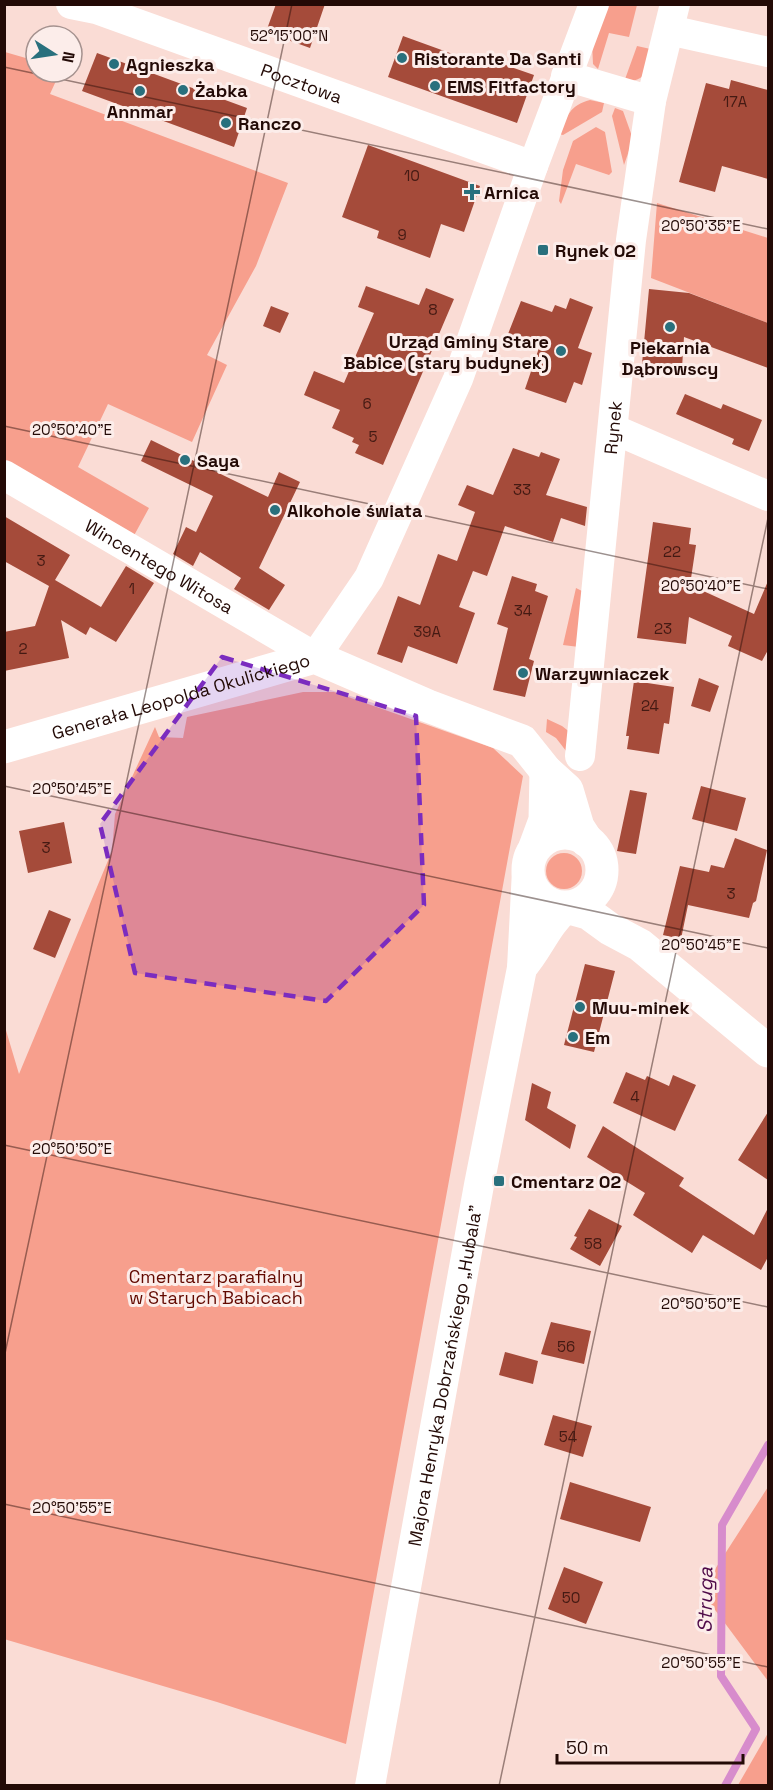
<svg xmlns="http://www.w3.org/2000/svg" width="773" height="1790" viewBox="0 0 773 1790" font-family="'Space Grotesk',sans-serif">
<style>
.green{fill:#f79f8d}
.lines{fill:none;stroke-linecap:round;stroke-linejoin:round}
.stream{stroke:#d78ccc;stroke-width:8}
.building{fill:#a54b3a}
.minor{stroke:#fff;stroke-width:30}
.major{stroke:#fff;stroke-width:33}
.marked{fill:#7b2cbf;fill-opacity:0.2;stroke:#7b2cbf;stroke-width:4.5;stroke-dasharray:12 8;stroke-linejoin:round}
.ticks{fill:none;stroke:#230a06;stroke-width:1.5;stroke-opacity:0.45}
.poi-dot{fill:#29707d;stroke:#fcedea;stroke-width:2}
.labels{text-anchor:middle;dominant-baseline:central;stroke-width:6;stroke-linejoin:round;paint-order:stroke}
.number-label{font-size:15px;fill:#441a13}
.poi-label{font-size:18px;font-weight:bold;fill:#230a06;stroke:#fcedea;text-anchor:start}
.street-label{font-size:18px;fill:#230a06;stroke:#fcedea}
.park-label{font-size:18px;fill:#620900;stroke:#fcedea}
.water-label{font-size:20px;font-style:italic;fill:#4f0b49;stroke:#fcedea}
.ticks-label{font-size:15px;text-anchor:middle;fill:#230a06;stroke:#fcedea;stroke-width:6;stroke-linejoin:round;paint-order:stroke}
</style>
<rect width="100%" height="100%" fill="#fadcd5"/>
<path class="green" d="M 607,5 L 637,5 L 629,37 L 609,33 L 598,69 L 593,64 L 592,44 Z
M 637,46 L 655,50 C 647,69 648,81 624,82 Z
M 5,52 L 36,61 L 36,72 L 60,72 L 50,94 L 288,183 L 256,266 L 207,355 L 227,365 L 192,442 L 108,404 L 78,467 L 149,508 L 131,541 L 5,467 Z
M 590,100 L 604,103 L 602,112 L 563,135 L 559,134 C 567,116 570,105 590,100 Z
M 615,108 L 623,111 L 633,139 L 624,165 L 612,116 Z
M 596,127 L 605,132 L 612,172 L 609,175 L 576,164 L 561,204 L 559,201 L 563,170 L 573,141 Z
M 657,203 L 768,238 L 768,323 L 651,278 Z
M 576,588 L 582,591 L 579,647 L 563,645 Z
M 303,692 L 334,692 L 493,748 L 523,776 L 346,1744 L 217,1702 L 4,1639 L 5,1027 L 19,1074 L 112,851 L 115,814 L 155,727 L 159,737 L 183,738 L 187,717 Z
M 547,719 L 562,726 L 571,733 L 570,756 L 556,738 L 546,732 Z
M546 871a18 18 0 1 1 36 0a18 18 0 1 1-36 0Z
M 768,1487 L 768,1681 L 701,1591 Z
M 768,1733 L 768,1785 L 738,1785 Z"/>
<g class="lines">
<path class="stream" d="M 725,1786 L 756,1729 L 721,1676 L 722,1525 L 768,1445"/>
</g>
<path class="building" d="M 276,4 L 325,4 L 310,48 L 266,32 Z
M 403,36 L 472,61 L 474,54 L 534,75 L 517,123 L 388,77 Z
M 97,53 L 247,108 L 234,147 L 82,91 Z
M 731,80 L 768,90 L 768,179 L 722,166 L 715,192 L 679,182 L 706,83 L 729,89 Z
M 368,145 L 480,186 L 464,232 L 441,224 L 430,258 L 377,238 L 379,231 L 342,217 Z
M 366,286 L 419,305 L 426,288 L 454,299 L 383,465 L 355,453 L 359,445 L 352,442 L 354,438 L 332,428 L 340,410 L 304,395 L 314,371 L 344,383 L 374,313 L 358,307 Z
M 649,289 L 689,293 L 768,323 L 768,368 L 684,337 L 682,368 L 642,364 Z
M 570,298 L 593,307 L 578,348 L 592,353 L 582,385 L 574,382 L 566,403 L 525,389 L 540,345 L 508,334 L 521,301 L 552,312 L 555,305 L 566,309 Z
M 271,306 L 289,313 L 280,333 L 263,326 Z
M 685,394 L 721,409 L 723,404 L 762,420 L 749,451 L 732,444 L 734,439 L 676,414 Z
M 151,440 L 268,497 L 279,472 L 300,482 L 259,568 L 285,585 L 269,610 L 234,589 L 241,578 L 200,552 L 193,566 L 173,554 L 186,527 L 196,532 L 213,496 L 141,461 Z
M 513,448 L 539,457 L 541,452 L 560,459 L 546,495 L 587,507 L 585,526 L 561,518 L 553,542 L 505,526 L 487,576 L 473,571 L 459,607 L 475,613 L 457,664 L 408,646 L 402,663 L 377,654 L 398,596 L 420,605 L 438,554 L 457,561 L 475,512 L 458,505 L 467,485 L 493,495 Z
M 4,516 L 70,555 L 55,580 L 101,607 L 126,566 L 154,583 L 116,642 L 90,627 L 86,635 L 61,620 L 69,658 L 4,671 L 4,632 L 35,626 L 49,586 L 4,561 Z
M 653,522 L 691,528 L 689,544 L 696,545 L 690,585 L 754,614 L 768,581 L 768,650 L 762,661 L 728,646 L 732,636 L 689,617 L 686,644 L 637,638 Z
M 512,576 L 537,584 L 535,591 L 548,596 L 529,659 L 534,661 L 525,697 L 493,690 L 508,628 L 497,624 Z
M 699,678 L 719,686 L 710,712 L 691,706 Z
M 634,681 L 674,687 L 669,724 L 664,723 L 659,754 L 627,749 L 629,736 L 626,736 Z
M 701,786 L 746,798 L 737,831 L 692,819 Z
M 630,790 L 647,793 L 636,854 L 617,851 Z
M 64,822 L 72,863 L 28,873 L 19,831 Z
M 735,838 L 767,850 L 756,901 L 753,903 L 749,918 L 688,905 L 681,939 L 663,935 L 680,866 L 709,872 L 711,865 L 724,868 Z
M 49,910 L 71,919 L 55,958 L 33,949 Z
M 585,964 L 615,971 L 594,1052 L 564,1045 Z
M 626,1072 L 645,1080 L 647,1076 L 669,1086 L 673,1075 L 696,1085 L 675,1131 L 613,1103 Z
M 532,1083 L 551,1092 L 547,1108 L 576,1125 L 570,1149 L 525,1120 Z
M 768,1112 L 768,1180 L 738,1160 Z
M 603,1126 L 684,1178 L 679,1186 L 754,1235 L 768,1208 L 768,1257 L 761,1270 L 703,1235 L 692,1253 L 633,1215 L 645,1193 L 587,1157 Z
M 589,1209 L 622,1226 L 600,1266 L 570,1249 L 577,1237 L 574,1236 Z
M 551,1322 L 591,1331 L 584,1364 L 541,1354 Z
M 505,1352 L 538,1361 L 533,1384 L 499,1375 Z
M 553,1415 L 592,1426 L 583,1457 L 544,1445 Z
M 570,1482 L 651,1507 L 640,1542 L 560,1519 Z
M 564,1567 L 603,1582 L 586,1624 L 548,1609 Z"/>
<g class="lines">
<g class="minor">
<path id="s1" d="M 71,4 L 96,9 L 533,166"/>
<path d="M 669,30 L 768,52"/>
<path d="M 566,76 L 651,101"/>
<path d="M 613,429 L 768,496"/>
<path id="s2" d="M 4,475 L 315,657 L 369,578 L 458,379 L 533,166 L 594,4"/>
<path id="s3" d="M 580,756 L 631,240 L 651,101 L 675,4"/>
<path d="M 522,968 C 539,949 547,924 567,908"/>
<path id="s4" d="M 370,1786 L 479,1185 L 522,968 L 527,870"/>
</g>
<g class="major">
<path id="s5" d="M 4,747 L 315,657 L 428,706 L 522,741 L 546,771 L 567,790 L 578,827 L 587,841"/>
<circle cx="565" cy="870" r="37"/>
<path d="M 535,847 L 545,820 L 546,771"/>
<path d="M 570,908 L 588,913 L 610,929 L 640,945 L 768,1051"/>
</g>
</g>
<path class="marked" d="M 222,657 L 416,716 L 424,905 L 326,1001 L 135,973 L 100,824 Z"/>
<path class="ticks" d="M 4,67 L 768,229M 4,426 L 768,589M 4,786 L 768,948M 4,1145 L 768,1307M 4,1358 L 292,4M 4,1504 L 768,1667M 499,1786 L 768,518"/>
<g class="poi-dot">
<circle cx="402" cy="58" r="6"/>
<circle cx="114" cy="64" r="6"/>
<circle cx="435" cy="86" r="6"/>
<circle cx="183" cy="90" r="6"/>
<circle cx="140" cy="91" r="6"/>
<circle cx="226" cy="123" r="6"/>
<path d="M469 183h6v6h6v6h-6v6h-6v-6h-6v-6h6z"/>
<rect x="537" y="244" width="12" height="12" rx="3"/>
<circle cx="670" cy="327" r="6"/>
<circle cx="561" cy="351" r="6"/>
<circle cx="185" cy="460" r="6"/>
<circle cx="275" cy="510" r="6"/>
<circle cx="523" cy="673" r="6"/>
<circle cx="580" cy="1007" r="6"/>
<circle cx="573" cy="1037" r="6"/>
<rect x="493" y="1175" width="12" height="12" rx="3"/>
</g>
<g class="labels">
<g class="number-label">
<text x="735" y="101">17A</text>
<text x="412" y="175">10</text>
<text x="402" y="234">9</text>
<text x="433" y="309">8</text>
<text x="367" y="403">6</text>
<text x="373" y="436">5</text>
<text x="522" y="489">33</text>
<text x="672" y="551">22</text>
<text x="41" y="560">3</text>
<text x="132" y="588">1</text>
<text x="523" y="610">34</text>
<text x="663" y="628">23</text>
<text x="427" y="631">39A</text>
<text x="23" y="648">2</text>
<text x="650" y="705">24</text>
<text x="46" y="847">3</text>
<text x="731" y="893">3</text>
<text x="635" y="1096">4</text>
<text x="593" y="1243">58</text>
<text x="566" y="1346">56</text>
<text x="568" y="1436">54</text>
<text x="571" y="1597">50</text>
</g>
<g class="poi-label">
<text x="414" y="58">Ristorante Da Santi</text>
<text x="126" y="64">Agnieszka</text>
<text x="447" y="86">EMS Fitfactory</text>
<text x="195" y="90">Żabka</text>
<text x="140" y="111" text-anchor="middle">Annmar</text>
<text x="238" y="123">Ranczo</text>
<text x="484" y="192">Arnica</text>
<text x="555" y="250">Rynek 02</text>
<text x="549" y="341" text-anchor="end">Urząd Gminy Stare<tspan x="549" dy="21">Babice (stary budynek)</tspan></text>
<text x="670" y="347" text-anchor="middle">Piekarnia<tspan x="670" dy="21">Dąbrowscy</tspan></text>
<text x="197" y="460">Saya</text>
<text x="287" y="510">Alkohole świata</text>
<text x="535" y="673">Warzywniaczek</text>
<text x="592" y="1007">Muu-minek</text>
<text x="585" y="1037">Em</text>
<text x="511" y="1181">Cmentarz 02</text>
</g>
<g class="street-label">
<text stroke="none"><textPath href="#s1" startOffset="244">Pocztowa</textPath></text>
<text stroke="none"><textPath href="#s3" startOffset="330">Rynek</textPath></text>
<text stroke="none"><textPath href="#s2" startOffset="180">Wincentego Witosa</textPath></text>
<text stroke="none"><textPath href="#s5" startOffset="184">Generała Leopolda Okulickiego</textPath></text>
<text stroke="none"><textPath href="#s4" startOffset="417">Majora Henryka Dobrzańskiego „Hubala”</textPath></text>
</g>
<g class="park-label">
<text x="216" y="1276">Cmentarz parafialny<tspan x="216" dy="21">w Starych Babicach</tspan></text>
</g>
<g class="water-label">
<text transform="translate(705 1600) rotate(-89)">Struga</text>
</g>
</g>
<g class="ticks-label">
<text x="289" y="41">52°15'00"N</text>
<text x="701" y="231">20°50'35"E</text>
<text x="72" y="435">20°50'40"E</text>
<text x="701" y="591">20°50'40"E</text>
<text x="72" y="794">20°50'45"E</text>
<text x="701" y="950">20°50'45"E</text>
<text x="72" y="1154">20°50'50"E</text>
<text x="701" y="1309">20°50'50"E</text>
<text x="72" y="1513">20°50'55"E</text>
<text x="701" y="1668">20°50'55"E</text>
</g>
<rect width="773" height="1790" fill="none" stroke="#230a06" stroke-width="12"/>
<g transform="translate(54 54) rotate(102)"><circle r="28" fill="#fcedea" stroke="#a5928f" stroke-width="1.5"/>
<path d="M0-4.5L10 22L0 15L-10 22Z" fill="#29707d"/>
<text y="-9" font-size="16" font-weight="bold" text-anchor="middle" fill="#230a06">N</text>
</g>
<path d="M557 1754v9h186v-9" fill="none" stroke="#230a06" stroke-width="3"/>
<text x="566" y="1754" font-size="18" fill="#230a06" stroke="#fcedea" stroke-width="4.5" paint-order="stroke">50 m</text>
</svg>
